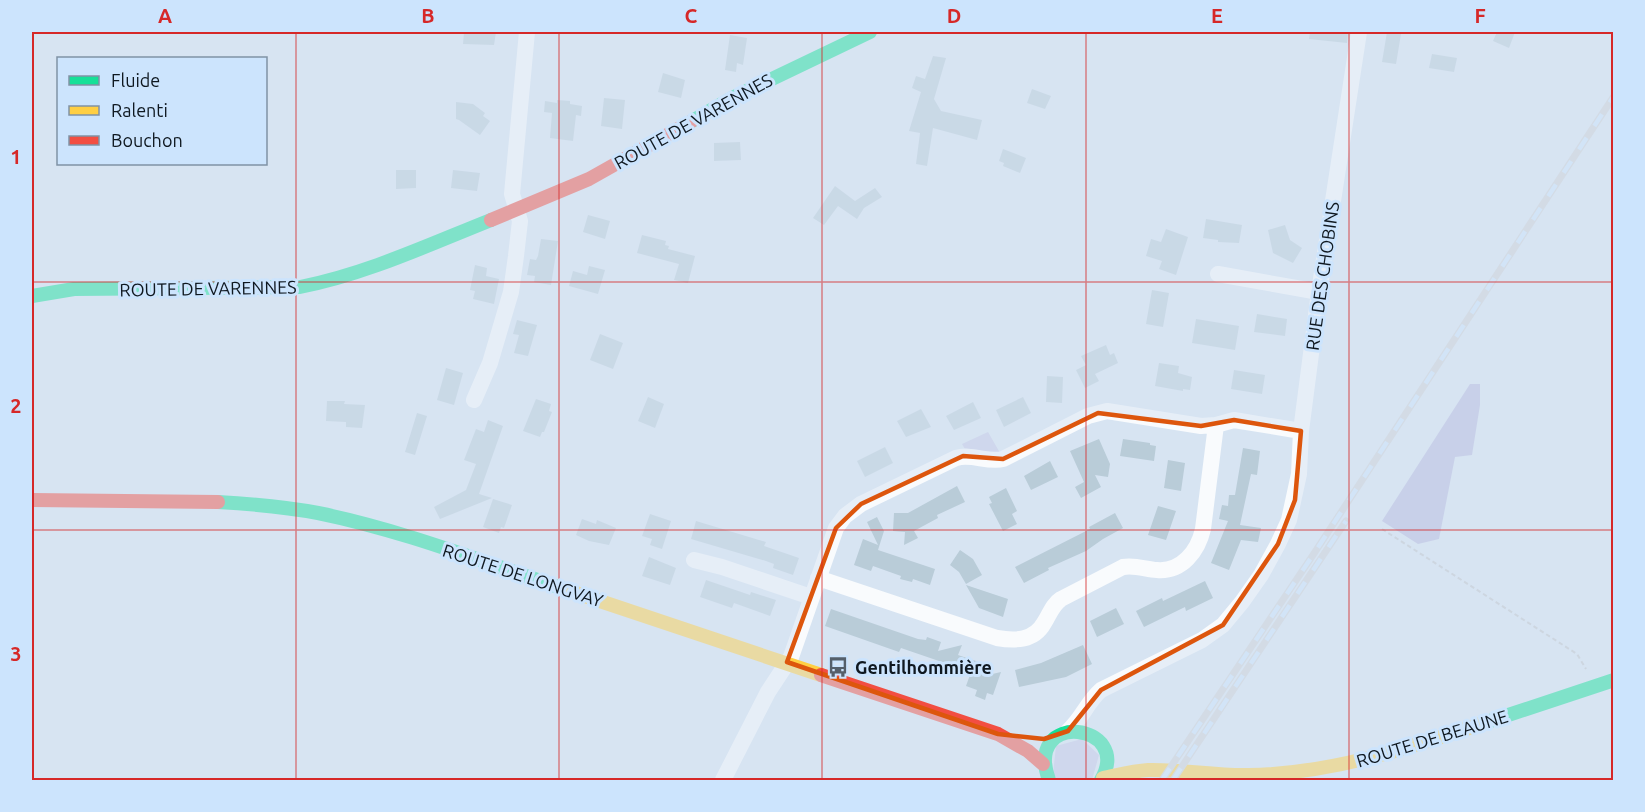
<svg xmlns="http://www.w3.org/2000/svg" width="1645" height="812" viewBox="0 0 1645 812" font-family="Ubuntu,sans-serif">
<style>
.green{fill:#c5c8e6}
.forest{fill:#b7b9de}
.building{fill:#b9ccd8}
.lines{fill:none;stroke-linecap:round;stroke-linejoin:round}
.path{stroke:#c1c5ca;stroke-width:2;stroke-dasharray:4.5 3;stroke-linecap:butt}
.street{stroke:#f9fbfd;stroke-width:16}
.fast{stroke:#16e098;stroke-width:14}
.slow{stroke:#ffcf43;stroke-width:14}
.jam{stroke:#f24e42;stroke-width:14}
.rail-casing{stroke:#ced1d5;stroke-width:7}
.rail{stroke:#cce4fd;stroke-width:4.5;stroke-dasharray:14;stroke-linecap:butt}
.marked{fill:none;stroke:#dd560d;stroke-width:4.5;stroke-linejoin:round}
.grid{fill:none;stroke:#d62828;stroke-width:1.5;stroke-opacity:0.55}
.labels{text-anchor:middle;dominant-baseline:central;stroke-width:6;stroke-linejoin:round;paint-order:stroke}
.street-label{font-size:18px;fill:#0f1820;stroke:#cce4fd}
.poi-label{font-size:18px;font-weight:bold;fill:#0f1820;stroke:#cce4fd;text-anchor:start}
.neatline{fill:none;stroke:#d62828;stroke-width:2}
.grid-label{font-size:20px;text-anchor:middle;font-weight:bold;fill:#d62828}
</style>
<rect width="100%" height="100%" fill="#d7e4f2"/>
<path class="green" d="M 988,432 L 1000,453 L 965,449 L 962,444 Z
M 1082,739 L 1099,755 L 1092,780 L 1058,780 L 1053,774 L 1056,746 Z"/>
<path class="forest" d="M 1470,384 L 1480,384 L 1480,405 L 1472,455 L 1455,457 L 1439,539 L 1418,544 L 1382,521 Z"/>
<path class="building" d="M 464,32 L 496,32 L 494,45 L 463,44 Z
M 1310,32 L 1348,32 L 1347,43 L 1309,39 Z
M 1387,32 L 1401,34 L 1396,64 L 1382,62 Z
M 1497,32 L 1515,32 L 1509,48 L 1493,41 Z
M 730,35 L 747,38 L 743,65 L 737,63 L 736,72 L 725,70 Z
M 1432,54 L 1457,58 L 1454,72 L 1429,68 Z
M 933,56 L 946,58 L 934,99 L 941,111 L 982,120 L 977,140 L 933,128 L 927,166 L 916,164 L 920,133 L 909,131 L 921,92 L 912,88 L 916,76 L 925,79 Z
M 663,73 L 685,80 L 681,98 L 658,92 Z
M 1032,89 L 1051,96 L 1045,109 L 1027,103 Z
M 604,98 L 625,100 L 622,129 L 601,126 Z
M 557,100 L 570,101 L 570,104 L 582,106 L 581,116 L 576,115 L 573,141 L 550,138 L 552,113 L 544,112 L 545,101 L 557,103 Z
M 456,102 L 473,104 L 485,113 L 483,116 L 490,121 L 480,135 L 459,120 L 456,119 Z
M 740,142 L 741,160 L 714,161 L 714,143 Z
M 1003,149 L 1026,158 L 1020,173 L 1003,166 L 1004,163 L 999,161 Z
M 396,170 L 416,170 L 416,188 L 396,189 Z
M 453,170 L 480,173 L 477,191 L 451,188 Z
M 835,186 L 855,201 L 875,188 L 882,197 L 864,208 L 857,219 L 838,206 L 824,225 L 813,218 Z
M 588,215 L 610,221 L 605,239 L 583,232 Z
M 1206,219 L 1242,225 L 1239,243 L 1218,242 L 1218,240 L 1203,238 Z
M 1285,225 L 1290,240 L 1302,248 L 1293,263 L 1273,253 L 1268,230 Z
M 1166,229 L 1188,237 L 1176,275 L 1159,269 L 1162,261 L 1146,256 L 1151,239 L 1161,242 Z
M 642,235 L 666,241 L 665,245 L 669,246 L 668,249 L 695,256 L 688,283 L 674,280 L 679,264 L 637,253 Z
M 541,239 L 558,241 L 551,285 L 534,282 L 535,276 L 527,275 L 530,259 L 536,260 L 538,256 Z
M 475,265 L 487,268 L 486,276 L 499,279 L 494,304 L 473,299 L 475,291 L 470,290 Z
M 589,266 L 605,270 L 598,294 L 569,286 L 573,271 L 587,275 Z
M 1152,290 L 1169,293 L 1163,327 L 1146,324 Z
M 1257,314 L 1287,319 L 1285,336 L 1254,332 Z
M 1196,319 L 1239,326 L 1235,350 L 1192,343 Z
M 517,320 L 537,325 L 528,356 L 514,353 L 519,335 L 513,334 Z
M 600,334 L 623,343 L 613,369 L 590,360 Z
M 1106,345 L 1110,355 L 1114,353 L 1118,363 L 1095,374 L 1099,381 L 1085,388 L 1076,370 L 1086,365 L 1081,356 Z
M 1159,363 L 1179,366 L 1178,373 L 1192,377 L 1190,390 L 1183,389 L 1183,391 L 1155,386 Z
M 446,368 L 463,373 L 454,405 L 437,400 Z
M 1234,370 L 1265,375 L 1262,394 L 1231,389 Z
M 1047,376 L 1063,377 L 1062,403 L 1046,402 Z
M 648,397 L 664,404 L 655,428 L 638,421 Z
M 1023,397 L 1031,413 L 1004,427 L 996,410 Z
M 536,399 L 551,404 L 549,411 L 552,412 L 544,432 L 542,432 L 540,437 L 523,431 Z
M 327,401 L 345,401 L 344,404 L 365,405 L 362,428 L 346,427 L 346,422 L 326,421 Z
M 973,402 L 981,418 L 954,430 L 946,416 Z
M 921,409 L 931,427 L 906,437 L 897,421 Z
M 417,413 L 427,416 L 415,455 L 405,452 Z
M 488,420 L 503,426 L 479,494 L 492,498 L 440,519 L 434,507 L 466,490 L 476,464 L 464,460 L 476,429 L 484,432 Z
M 1099,439 L 1110,464 L 1108,477 L 1095,475 L 1101,487 L 1081,498 L 1075,487 L 1084,482 L 1070,451 Z
M 1123,439 L 1150,443 L 1150,445 L 1156,446 L 1154,461 L 1120,456 Z
M 885,447 L 893,463 L 865,477 L 857,461 Z
M 1243,448 L 1260,451 L 1257,475 L 1251,474 L 1240,525 L 1261,528 L 1258,542 L 1241,540 L 1229,570 L 1211,563 L 1228,521 L 1219,519 L 1222,505 L 1228,506 L 1229,495 L 1235,495 Z
M 1168,460 L 1185,463 L 1181,491 L 1164,488 Z
M 1050,461 L 1058,477 L 1031,490 L 1024,476 Z
M 957,486 L 965,502 L 937,515 L 938,518 L 914,531 L 918,538 L 904,545 L 905,532 L 893,531 L 894,513 L 908,513 Z
M 1006,488 L 1017,511 L 1012,514 L 1017,524 L 1003,531 L 989,504 L 992,503 L 989,497 Z
M 493,499 L 512,505 L 504,528 L 501,527 L 499,533 L 483,527 Z
M 1158,506 L 1176,511 L 1166,540 L 1148,535 Z
M 1115,513 L 1123,528 L 1103,539 L 1086,551 L 1048,568 L 1049,570 L 1024,583 L 1015,567 L 1090,529 L 1089,527 Z
M 650,514 L 671,521 L 662,549 L 650,545 L 652,539 L 642,536 Z
M 877,517 L 884,531 L 878,550 L 935,569 L 930,585 L 913,579 L 912,582 L 900,579 L 901,576 L 873,566 L 871,571 L 854,565 L 863,539 L 878,545 L 867,522 Z
M 582,519 L 596,524 L 597,520 L 616,528 L 609,545 L 589,541 L 576,535 Z
M 696,521 L 766,542 L 764,546 L 799,558 L 793,575 L 773,568 L 774,564 L 766,561 L 691,539 Z
M 960,550 L 973,559 L 982,575 L 966,584 L 959,572 L 950,565 Z
M 649,557 L 676,568 L 670,585 L 642,576 Z
M 706,580 L 750,595 L 751,592 L 776,600 L 770,616 L 734,603 L 732,608 L 700,597 Z
M 1205,581 L 1213,598 L 1186,611 L 1185,607 L 1144,627 L 1136,611 L 1162,598 L 1163,601 Z
M 966,585 L 1008,599 L 1003,617 L 979,608 Z
M 1116,608 L 1124,624 L 1097,637 L 1090,621 Z
M 831,609 L 918,639 L 926,640 L 927,637 L 941,642 L 938,651 L 962,645 L 958,655 L 991,666 L 988,675 L 1001,672 L 993,695 L 987,693 L 985,700 L 975,696 L 977,690 L 966,686 L 971,672 L 901,648 L 899,652 L 825,626 Z
M 1083,645 L 1092,664 L 1066,677 L 1019,687 L 1015,670 L 1041,663 Z"/>
<g class="lines">
<path class="path" d="M 1382,529 L 1577,654 L 1586,669"/>
<path class="street" d="M 1218,274 L 1319,292
M 474,400 L 490,363 L 511,292 L 516,256 L 520,221 L 512,194 L 527,32
M 694,560 L 722,567 L 811,597
M 818,578 L 997,638 C 1015,641 1034,641 1044,623 C 1050,614 1052,605 1061,599 L 1123,567 C 1135,565 1145,569 1157,570 C 1182,572 1198,551 1203,529 L 1216,425
M 1068,731 C 1082,719 1087,702 1101,690 L 1202,640 L 1223,625 L 1242,602 L 1261,575 L 1278,544 L 1289,520 L 1299,474 L 1301,431 L 1319,292 L 1359,32
M 723,780 L 768,692 L 791,657 L 836,528 L 845,516 L 861,504 L 956,458 C 972,453 987,463 1003,459 L 1088,416 L 1107,411 L 1201,426 L 1216,425 L 1234,420 L 1301,431"/>
<path class="fast" d="M 692,121 L 732,98 L 870,32
M 32,296 L 74,289 L 300,287 C 366,274 428,245 491,220
M 218,502 C 252,504 286,507 318,513 C 402,530 483,562 564,589
M 1481,724 L 1614,680
M 1049,780 C 1023,709 1134,723 1101,780"/>
<path class="slow" d="M 564,589 L 821,675
M 1103,778 C 1118,775 1133,771 1148,770 C 1182,769 1215,776 1249,775 C 1328,774 1406,749 1481,724"/>
<path class="jam" d="M 491,220 L 589,179 L 692,121
M 32,500 L 218,502
M 821,675 L 998,734 L 1028,751 L 1043,764"/>
<g class="rail-casing">
<path id="rail" d="M 1162,780 L 1313,555 L 1614,96
M 1173,780 L 1346,521"/>
</g>
<use href="#rail" class="rail"/>
</g>
<path d="M0 0H1645V812H0ZM 1098,413 L 1201,426 L 1234,420 L 1301,431 L 1295,500 L 1278,544 L 1223,625 L 1101,690 L 1068,731 L 1044,739 L 998,734 L 787,662 L 836,528 L 861,504 L 963,456 L 1003,459 Z" fill="#d7e4f2" fill-opacity=".55" fill-rule="evenodd"/>
<path class="marked" d="M 1098,413 L 1201,426 L 1234,420 L 1301,431 L 1295,500 L 1278,544 L 1223,625 L 1101,690 L 1068,731 L 1044,739 L 998,734 L 787,662 L 836,528 L 861,504 L 963,456 L 1003,459 Z"/>
<path class="grid" d="M 296,32 L 296,780M 559,32 L 559,780M 822,32 L 822,780M 1086,32 L 1086,780M 1349,32 L 1349,780M 32,282 L 1614,282M 32,530 L 1614,530"/>
<defs>
<g id="bus-bare" transform="scale(1.62)"><path d="M-5-6H5V4H4V6H2V4H-2V6H-4V4H-5ZM-3.5-4V0h7V-4ZM-3.5 1.2v1.5H-2V1.2ZM2 1.2v1.5H3.5V1.2Z" fill="#555f6a" stroke="#cce4fd" stroke-width="2.5" paint-order="stroke"/></g>
</defs>
<g fill-rule="evenodd">
<use href="#bus-bare" x="838" y="667"/>
</g>
<g class="labels">
<g class="street-label">
<text transform="translate(693 121) rotate(-29)">ROUTE DE VARENNES</text>
<text transform="translate(1322 276) rotate(-82)">RUE DES CHOBINS</text>
<text transform="translate(208 288) rotate(-1)">ROUTE DE VARENNES</text>
<text transform="translate(523 575) rotate(18)">ROUTE DE LONGVAY</text>
<text transform="translate(1432 738) rotate(-17)">ROUTE DE BEAUNE</text>
</g>
<g class="poi-label">
<text x="855" y="667">Gentilhommière</text>
</g>
</g>
<rect width="1645" height="812" fill="none" stroke="#cce4fd" stroke-width="66"/>
<rect x="57" y="57" width="210" height="108" fill="#cce4fd" stroke="#8092a5" stroke-width="1.5"/>
<rect x="69" y="76" width="30" height="9" fill="#16e098" stroke="#8092a5" stroke-width="1.5"/>
<text x="111" y="87" font-size="18" fill="#0f1820">Fluide</text>
<rect x="69" y="106" width="30" height="9" fill="#ffcf43" stroke="#8092a5" stroke-width="1.5"/>
<text x="111" y="117" font-size="18" fill="#0f1820">Ralenti</text>
<rect x="69" y="136" width="30" height="9" fill="#f24e42" stroke="#8092a5" stroke-width="1.5"/>
<text x="111" y="147" font-size="18" fill="#0f1820">Bouchon</text>
<rect x="33" y="33" width="1579" height="746" class="neatline"/>
<g class="grid-label">
<text x="165" y="23">A</text>
<text x="428" y="23">B</text>
<text x="691" y="23">C</text>
<text x="954" y="23">D</text>
<text x="1217" y="23">E</text>
<text x="1480" y="23">F</text>
<text x="16" y="164">1</text>
<text x="16" y="413">2</text>
<text x="16" y="661">3</text>
</g>
</svg>
